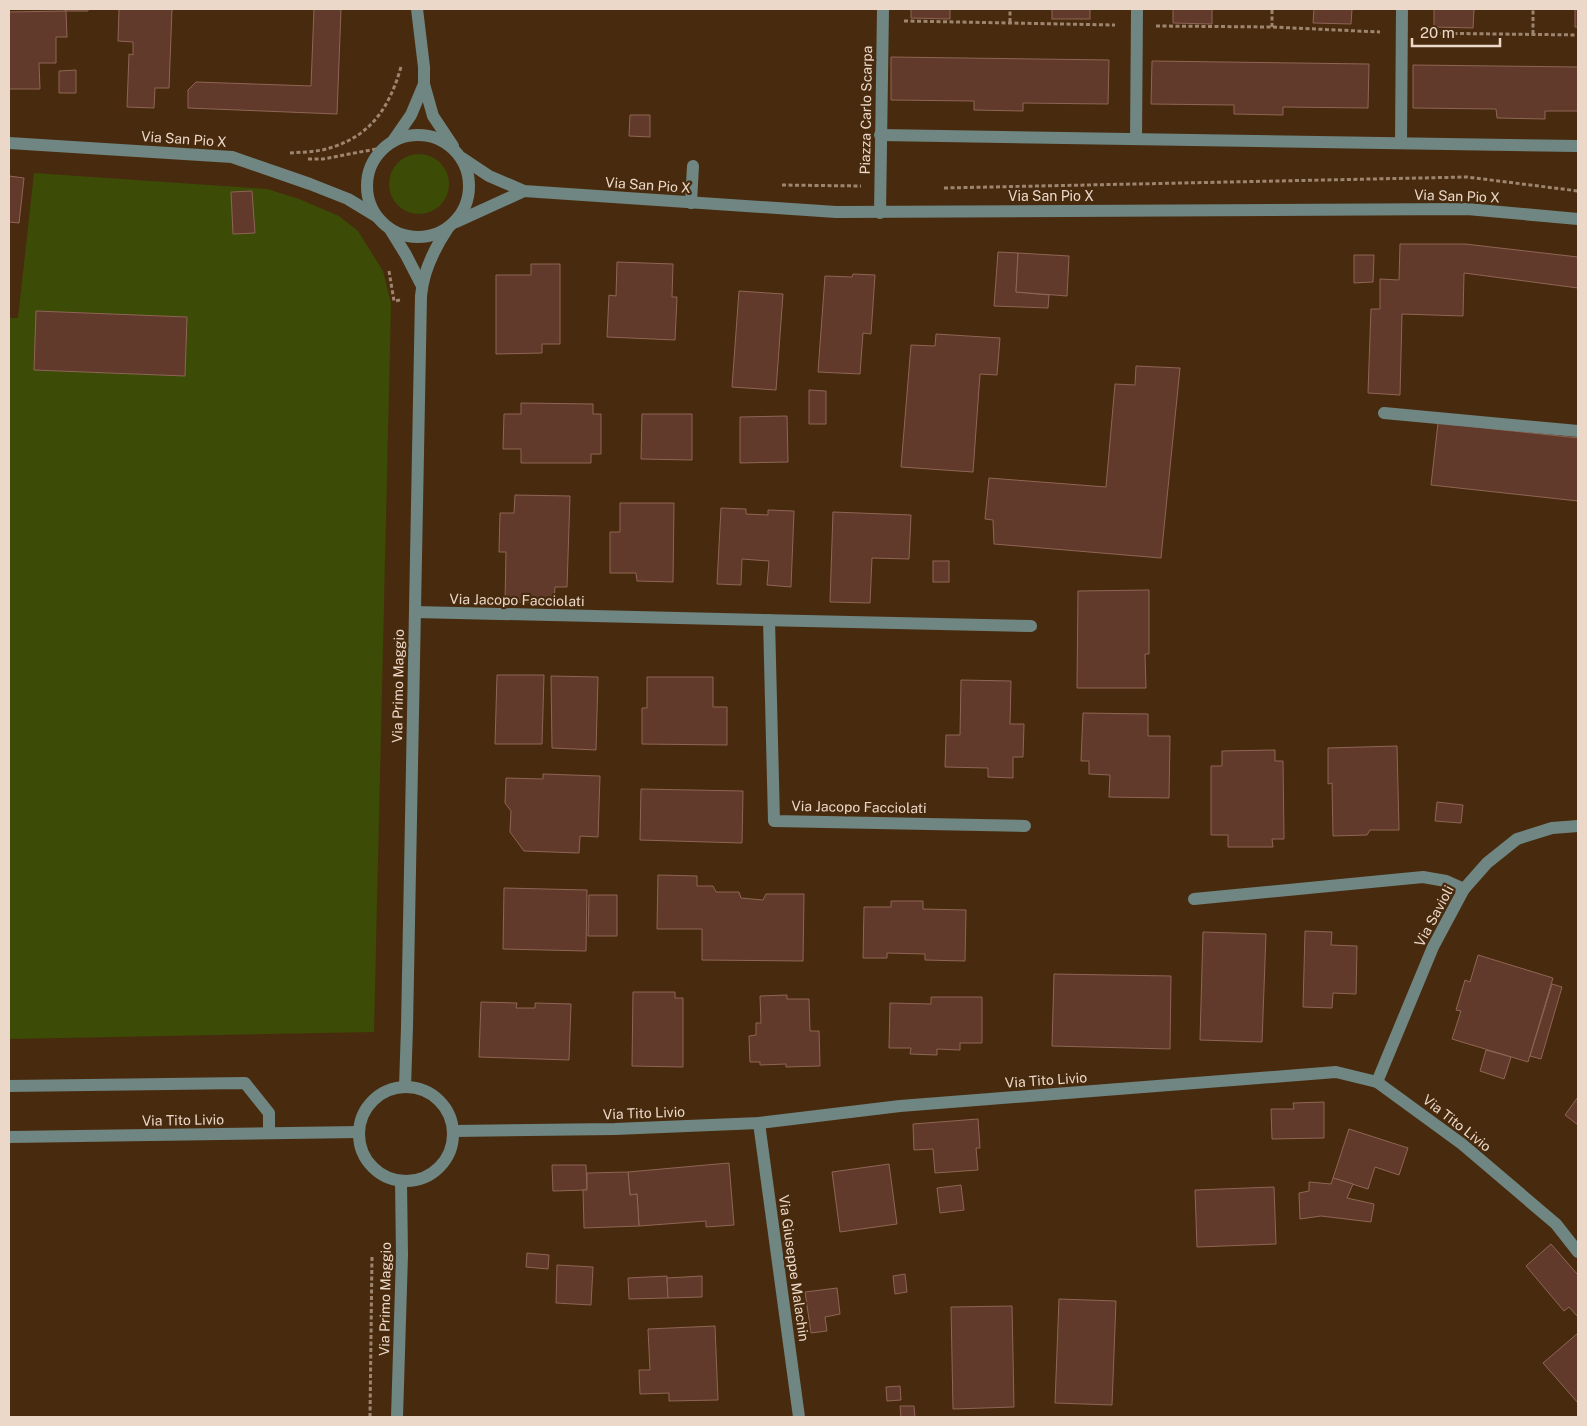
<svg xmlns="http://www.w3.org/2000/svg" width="1587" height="1426" font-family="'Public Sans',sans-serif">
<rect width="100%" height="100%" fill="#482b0e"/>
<g fill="#3c4b06" fill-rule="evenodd">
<circle cx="419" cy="184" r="30"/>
<path d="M34,173L267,189L299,199L339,216L358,231L383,271L391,303L374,1032L9,1039V318H18ZM252,191L255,233L233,234L231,192ZM36,311L187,317L185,376L34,370Z"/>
</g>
<g fill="#613a2b" stroke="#8f6555">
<polygon points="66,9 88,9 88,11 65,11"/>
<polygon points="119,9 172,9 169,88 155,88 154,108 127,107 129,54 133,55 133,42 118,41"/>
<polygon points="314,9 341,9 337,114 188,108 188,90 196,82 311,86"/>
<polygon points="911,9 950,9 950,19 911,18"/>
<rect x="1052" y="9" width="38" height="10"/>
<polygon points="1173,9 1212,9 1212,24 1173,23"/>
<polygon points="1314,9 1352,9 1351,24 1313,23"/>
<polygon points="1434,9 1474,9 1473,28 1434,27"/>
<rect x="1575" y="9" width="3" height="18"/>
<polygon points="66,11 67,37 56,37 56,63 39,63 40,89 9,89 9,12"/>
<polygon points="891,57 1109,60 1108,104 1023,103 1023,111 974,110 974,101 891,100"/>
<polygon points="1152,61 1369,64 1368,108 1283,107 1283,115 1234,114 1234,105 1151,104"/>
<polygon points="1413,65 1578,67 1578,111 1545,111 1545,119 1497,118 1496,109 1413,108"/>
<polygon points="76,70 76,93 59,93 59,71"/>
<polygon points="630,115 650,115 650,137 629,136"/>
<polygon points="9,176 24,178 19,223 9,222"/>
<polygon points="252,191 255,233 233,234 231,192"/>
<polygon points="1400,244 1465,244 1578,257 1578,288 1464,273 1463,316 1402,314 1400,395 1368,393 1371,309 1380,309 1380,279 1399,280"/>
<polygon points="998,252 1018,253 1016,292 1049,295 1048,308 994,306"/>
<polygon points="1018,253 1069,256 1067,296 1016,292"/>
<polygon points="1354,255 1374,255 1373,282 1354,283"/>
<polygon points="617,262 673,264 672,297 677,297 675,340 607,337 609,295 616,296"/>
<polygon points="531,264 560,264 560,344 542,344 542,353 496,354 496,275 531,275"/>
<polygon points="853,274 875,275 871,334 863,333 860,374 818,372 825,276 852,277"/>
<polygon points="739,291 783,294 776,390 732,387"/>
<polygon points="36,311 187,317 185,376 34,370"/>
<polygon points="936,334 1000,338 997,375 980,374 973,472 901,467 911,345 935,346"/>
<polygon points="1136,366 1180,368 1161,558 994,544 993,520 985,519 989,478 1106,487 1115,384 1135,385"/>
<polygon points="809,390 826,391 826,424 809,424"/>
<polygon points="521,403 593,404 593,414 601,414 601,454 591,454 591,463 521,463 521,449 503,449 504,414 521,414"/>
<polygon points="642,414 692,414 692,460 641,459"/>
<polygon points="787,416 788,462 740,463 740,417"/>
<polygon points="1438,423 1578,438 1578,501 1431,485"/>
<polygon points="515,495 570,496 567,587 555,587 554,603 505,602 506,552 499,552 500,513 514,513"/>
<polygon points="620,503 674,503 673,582 637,581 636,573 610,573 610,532 620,532"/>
<polygon points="721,508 746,509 746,514 768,515 768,510 794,511 791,587 767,585 769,561 742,559 741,585 717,584"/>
<polygon points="833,512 911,515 909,559 872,558 870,603 830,602"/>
<rect x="933" y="561" width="16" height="21"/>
<polygon points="1149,590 1149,654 1145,654 1146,688 1077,688 1078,591"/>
<polygon points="497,675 544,675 542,744 495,744"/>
<polygon points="551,676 598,677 596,750 552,748"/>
<polygon points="647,677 713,677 713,707 727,707 727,745 642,744 642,708 647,708"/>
<polygon points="961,680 1011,681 1010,724 1024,724 1023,757 1013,757 1013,778 988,777 988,768 945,767 946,735 960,735"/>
<polygon points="1083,713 1148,714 1148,736 1170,736 1169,798 1109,797 1110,775 1089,774 1089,761 1081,761"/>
<polygon points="1397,746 1399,830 1370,830 1367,835 1333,836 1332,783 1328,784 1328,748"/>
<polygon points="1275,750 1275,761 1283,761 1284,839 1272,839 1273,847 1228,847 1228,835 1211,835 1211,766 1222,766 1222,751"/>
<polygon points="543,774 600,776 598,837 580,836 579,853 524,851 510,832 511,811 505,803 506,778 543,779"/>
<polygon points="641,789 743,791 742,843 640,840"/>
<polygon points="1437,802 1463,805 1461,823 1435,821"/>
<polygon points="658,875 697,876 697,886 713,886 716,892 739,892 741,898 763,900 766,894 804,894 803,961 702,960 702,929 657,929"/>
<polygon points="504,888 587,890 586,951 503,949"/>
<polygon points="589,895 617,895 617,936 588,936"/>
<polygon points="891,901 923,901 923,909 966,910 965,961 925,960 925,954 887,953 887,958 863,958 864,907 891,907"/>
<polygon points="1305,931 1332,932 1331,945 1357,946 1356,994 1333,993 1332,1008 1303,1007"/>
<polygon points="1203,932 1266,934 1262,1042 1200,1040"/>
<polygon points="1478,955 1553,978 1528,1062 1452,1039 1461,1011 1456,1010 1465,980 1470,982"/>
<polygon points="1054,974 1171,976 1170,1049 1052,1046"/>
<polygon points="1552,984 1562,987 1541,1059 1530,1056"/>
<polygon points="633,992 675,992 675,998 683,998 683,1067 632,1066"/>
<polygon points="787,995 787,999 809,999 810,1031 819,1031 820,1066 786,1067 786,1064 760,1065 760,1062 750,1062 749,1036 756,1035 756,1023 761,1023 760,996"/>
<polygon points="931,997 982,997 982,1043 960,1043 960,1050 937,1049 937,1055 910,1054 911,1048 889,1048 890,1003 931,1004"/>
<polygon points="481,1002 517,1003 516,1008 535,1008 535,1003 571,1004 569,1060 479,1057"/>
<polygon points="1486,1050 1511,1057 1504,1079 1480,1071"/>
<polygon points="1578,1097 1578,1125 1565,1115"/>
<polygon points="1324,1102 1324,1138 1272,1139 1271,1109 1294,1109 1293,1103"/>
<polygon points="978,1119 980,1148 976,1148 978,1170 935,1173 933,1149 914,1150 913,1124"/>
<polygon points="1349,1129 1408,1148 1399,1175 1375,1167 1368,1189 1333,1178"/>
<polygon points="729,1163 734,1225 706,1227 706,1221 639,1226 637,1194 630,1195 628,1172"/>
<polygon points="889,1164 897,1224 840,1232 832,1172"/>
<polygon points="552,1165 586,1165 587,1190 553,1191"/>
<polygon points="628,1172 630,1195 637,1194 639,1226 584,1228 583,1190 587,1190 587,1173"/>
<polygon points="1333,1178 1353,1184 1347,1198 1374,1204 1371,1222 1321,1216 1300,1219 1299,1193 1309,1191 1309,1182 1331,1184"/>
<polygon points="961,1185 964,1210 940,1213 937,1188"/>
<polygon points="1274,1187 1276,1244 1197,1247 1195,1190"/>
<polygon points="1551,1244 1578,1275 1578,1317 1569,1307 1564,1311 1526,1266"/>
<polygon points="527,1253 549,1255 548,1269 526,1267"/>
<polygon points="557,1265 593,1267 591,1305 556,1303"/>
<polygon points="905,1274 907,1292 895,1294 893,1276"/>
<polygon points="667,1276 668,1298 629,1299 628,1278"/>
<polygon points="702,1276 702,1297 668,1298 667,1278"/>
<polygon points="837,1288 840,1314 825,1317 827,1331 811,1333 805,1292"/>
<polygon points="1059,1299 1116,1301 1112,1405 1055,1403"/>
<polygon points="1012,1306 1014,1407 953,1409 951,1307"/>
<polygon points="715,1326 718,1400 669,1401 669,1393 640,1394 639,1370 650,1370 648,1329"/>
<polygon points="1578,1333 1578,1403 1543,1363"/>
<polygon points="900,1386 901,1400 887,1401 886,1387"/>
<polygon points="900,1406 914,1406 915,1417 901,1417"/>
</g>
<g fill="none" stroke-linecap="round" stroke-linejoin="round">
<g stroke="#9d856f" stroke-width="3" stroke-dasharray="4 2.5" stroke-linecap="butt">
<polyline points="904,21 1115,25"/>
<polyline points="1010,22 1010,9"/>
<polyline points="1156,26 1272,27 1380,32"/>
<polyline points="1272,27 1272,9"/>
<polyline points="1421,33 1578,35"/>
<polyline points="1533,34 1533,9"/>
<path d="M290,153C304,152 319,152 333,147C373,134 390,105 401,67H403"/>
<polyline points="308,159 323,159 376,149"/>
<polyline points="782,185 861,186"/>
<polyline points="944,188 1467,177 1578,191"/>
<polyline points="389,271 394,301 400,300"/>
<polyline points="370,1417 372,1255"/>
</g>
<g stroke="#6f8682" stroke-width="12">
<polyline points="417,9 424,67 424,84 433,116 453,146"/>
<circle cx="418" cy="186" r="51"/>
<polyline points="880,135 1578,146"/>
<polyline points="1136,139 1137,9"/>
<polyline points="393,141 411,115 424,84"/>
<polyline points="9,143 232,157 310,184 348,199 376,216"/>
<polyline points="1401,143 1402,9"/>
<polyline points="462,158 489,176 524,191 836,212 1467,209 1578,219"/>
<polyline points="691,203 693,166"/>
<polyline points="880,213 883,9"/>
<polyline points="456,222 524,191"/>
<polyline points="390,229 406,255 422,286"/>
<polyline points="1384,413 1578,431"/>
<polyline points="415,612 1031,626"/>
<polyline points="769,620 774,821 1025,826"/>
<polyline points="1194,899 1423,877 1446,881 1464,889"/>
<polyline points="1377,1082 1433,947 1464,889 1487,863 1517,839 1552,828 1578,826"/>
<polyline points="9,1086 245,1083 269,1113 269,1133"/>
<path d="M405,1087L407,1027L421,296C423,271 434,249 448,228"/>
<circle cx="406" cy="1134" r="47"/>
<polyline points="759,1123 799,1417"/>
<polyline points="454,1131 615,1129 759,1123 900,1106 1336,1072 1377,1082 1462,1144 1556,1224 1578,1252"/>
<polyline points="9,1137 359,1132"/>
<polyline points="397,1417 402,1255 401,1181"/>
</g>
</g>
<g text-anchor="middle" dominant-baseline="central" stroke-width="4.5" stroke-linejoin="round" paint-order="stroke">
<g font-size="14" fill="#ebd8c9" stroke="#482b0e">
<text transform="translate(866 110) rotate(-89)">Piazza Carlo Scarpa</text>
<text transform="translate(184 139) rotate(4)">Via San Pio X</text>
<text transform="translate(648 185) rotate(4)">Via San Pio X</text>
<text x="1051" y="196">Via San Pio X</text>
<text transform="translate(1457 196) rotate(2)">Via San Pio X</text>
<text transform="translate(517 600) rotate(1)">Via Jacopo Facciolati</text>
<text transform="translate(398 686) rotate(-89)">Via Primo Maggio</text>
<text transform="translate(859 807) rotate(1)">Via Jacopo Facciolati</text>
<text transform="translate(1434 916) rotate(-62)">Via Savioli</text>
<text transform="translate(1046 1080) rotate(-4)">Via Tito Livio</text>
<text transform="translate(644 1113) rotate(-2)">Via Tito Livio</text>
<text transform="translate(183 1120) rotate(-1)">Via Tito Livio</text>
<text transform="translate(1457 1123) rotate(38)">Via Tito Livio</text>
<text transform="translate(794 1268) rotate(82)">Via Giuseppe Malachin</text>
<text transform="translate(385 1299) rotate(-89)">Via Primo Maggio</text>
</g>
</g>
<rect width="1587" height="1426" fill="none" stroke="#ebd8c9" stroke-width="20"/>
<path d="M1412 38v8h88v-8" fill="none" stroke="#ebd8c9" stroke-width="2.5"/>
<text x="1420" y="38" font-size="15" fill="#ebd8c9" stroke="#482b0e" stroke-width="4" paint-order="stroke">20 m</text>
</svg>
